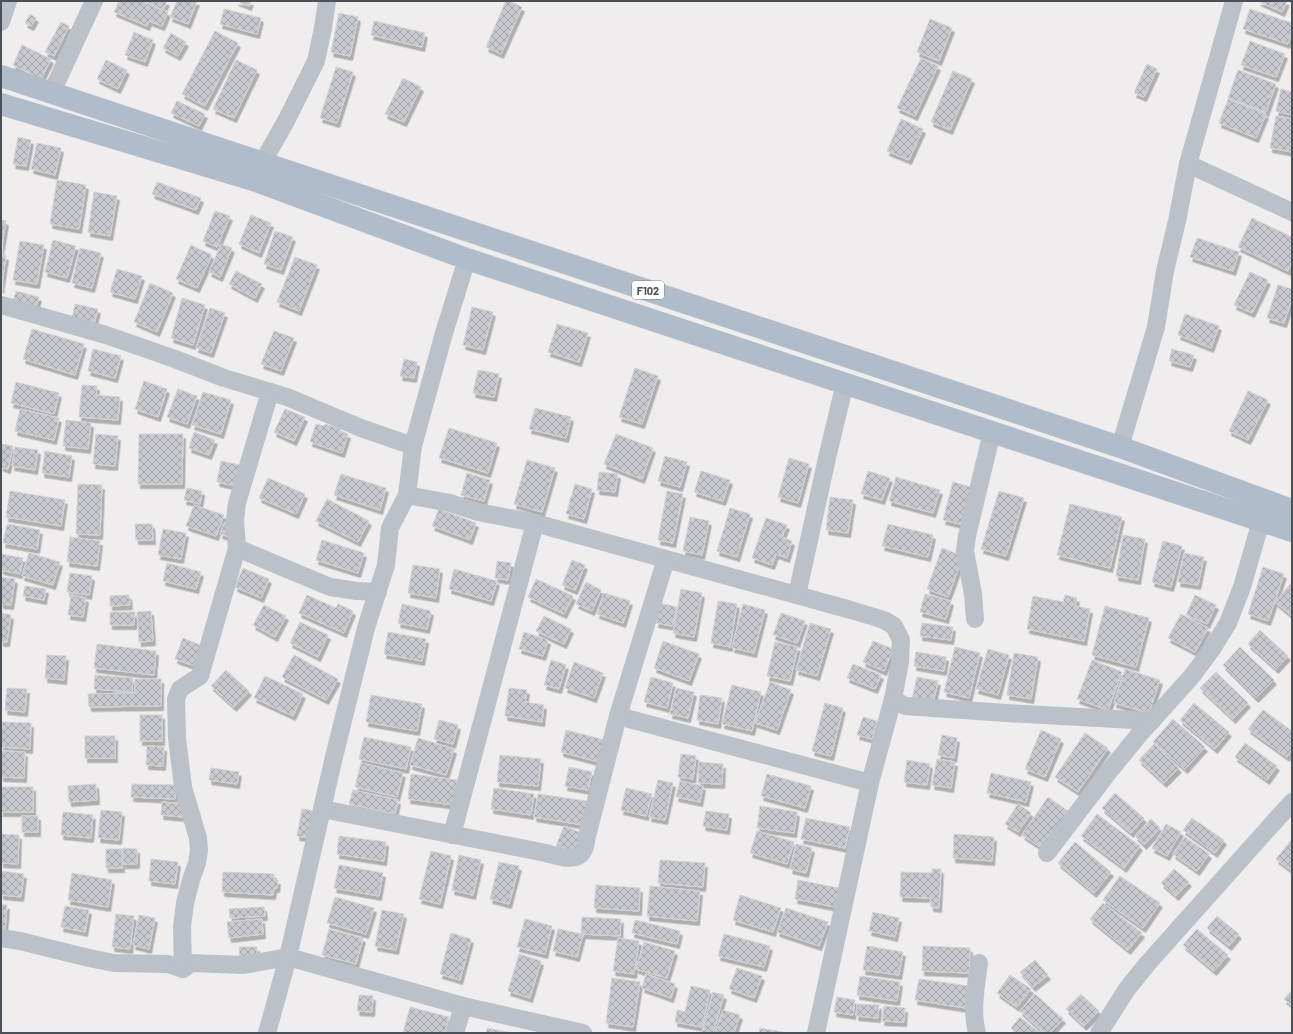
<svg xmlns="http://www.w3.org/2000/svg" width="1293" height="1034" font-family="Barlow,sans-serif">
<defs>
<pattern id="building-cross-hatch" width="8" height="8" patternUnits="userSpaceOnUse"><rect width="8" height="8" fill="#c8c9cf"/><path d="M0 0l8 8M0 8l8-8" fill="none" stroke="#a4a6ab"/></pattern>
<filter id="shadow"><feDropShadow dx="2.5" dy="4.5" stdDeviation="0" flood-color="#0004"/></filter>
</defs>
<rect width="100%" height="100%" fill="#efeded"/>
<g fill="url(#building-cross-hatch)" stroke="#d2d3d8" filter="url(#shadow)">
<polygon points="119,1 141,1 168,12 162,26 149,21 147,26 114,12"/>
<polygon points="144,1 167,1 163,10"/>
<polygon points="177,1 197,1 188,24 170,17"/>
<polygon points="236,1 251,1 249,6"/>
<polygon points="506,1 509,1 522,7 501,54 486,47"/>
<polygon points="1258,1 1287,1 1282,12"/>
<polygon points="224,9 261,18 257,34 220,24"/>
<polygon points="1250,9 1292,23 1292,31 1288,44 1243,29"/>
<polygon points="339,13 358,17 350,56 331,52"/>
<polygon points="30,14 36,18 31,26 25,23"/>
<polygon points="930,19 952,28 939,61 917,52"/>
<polygon points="374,21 425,33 422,47 371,35"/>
<polygon points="61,22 69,26 54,56 45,52"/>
<polygon points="215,31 238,43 205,106 182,94"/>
<polygon points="134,32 153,40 145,62 125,55"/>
<polygon points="171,33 186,42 178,56 163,48"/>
<polygon points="1250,41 1285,54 1276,77 1241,65"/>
<polygon points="22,45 51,59 41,79 13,65"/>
<polygon points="921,58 938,66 915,116 897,108"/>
<polygon points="106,60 127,70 118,89 97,79"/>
<polygon points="236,60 257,70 234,118 213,109"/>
<polygon points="1147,64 1157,69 1144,97 1134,93"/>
<polygon points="336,67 353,72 337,123 320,118"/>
<polygon points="1238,70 1276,84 1266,112 1228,98"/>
<polygon points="953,71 972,79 950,130 931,122"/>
<polygon points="403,78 421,87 404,122 385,114"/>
<polygon points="1281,89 1292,92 1292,115 1276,111"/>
<polygon points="1228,99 1266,114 1256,138 1219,123"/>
<polygon points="177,101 205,114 199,126 171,113"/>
<polygon points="1276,116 1292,119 1292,152 1270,148"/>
<polygon points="901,119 923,129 909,160 887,151"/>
<polygon points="18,137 31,140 26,166 13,164"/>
<polygon points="37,143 61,148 55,175 31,169"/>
<polygon points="57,180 86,185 79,229 50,224"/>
<polygon points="157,182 201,198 196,210 152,194"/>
<polygon points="94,192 117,196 110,236 88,232"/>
<polygon points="215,211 230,216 217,247 203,241"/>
<polygon points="251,215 271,223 259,253 239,244"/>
<polygon points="1252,218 1292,237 1292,263 1288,271 1238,247"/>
<polygon points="1,220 6,221 1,251"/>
<polygon points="275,231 293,237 281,270 264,264"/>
<polygon points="1197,238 1239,252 1233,271 1190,257"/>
<polygon points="53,240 76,246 67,278 45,272"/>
<polygon points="20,241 44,245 37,284 13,280"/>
<polygon points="221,244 232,248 220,277 209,272"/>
<polygon points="191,245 212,255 197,288 176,279"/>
<polygon points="80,248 101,253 92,288 72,283"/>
<polygon points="1,255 6,256 1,289"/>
<polygon points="295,257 317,265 299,311 277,302"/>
<polygon points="117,269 142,276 135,299 110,292"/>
<polygon points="236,271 262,284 255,298 229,284"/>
<polygon points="1250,272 1268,280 1252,313 1234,305"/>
<polygon points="150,283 173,293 157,332 134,322"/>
<polygon points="1278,285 1292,289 1292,299 1284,323 1267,318"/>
<polygon points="16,291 39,297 36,307 13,301"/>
<polygon points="182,298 205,305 193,345 171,338"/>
<polygon points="75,304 98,309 94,324 72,319"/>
<polygon points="472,307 493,312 483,350 463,345"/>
<polygon points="210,308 225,313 211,353 196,348"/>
<polygon points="1185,314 1219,326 1211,348 1178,335"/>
<polygon points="557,324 588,333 579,362 548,352"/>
<polygon points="32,329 84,344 75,375 23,359"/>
<polygon points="274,331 294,338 281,371 261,364"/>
<polygon points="93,349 121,356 115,378 88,371"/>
<polygon points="1172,349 1194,355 1190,367 1169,361"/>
<polygon points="404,359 417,362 414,378 400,376"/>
<polygon points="635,368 658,376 642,424 619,417"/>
<polygon points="478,370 499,374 494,397 473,393"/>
<polygon points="144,381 167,389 158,417 135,409"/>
<polygon points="16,382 59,393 54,414 11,403"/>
<polygon points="82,385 97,386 96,395 120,397 118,420 79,417"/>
<polygon points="178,389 197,396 187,424 167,417"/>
<polygon points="1248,391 1268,400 1248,440 1229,431"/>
<polygon points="203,392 231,400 221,434 192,425"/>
<polygon points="535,408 571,417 566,438 529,429"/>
<polygon points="20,409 59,418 54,440 15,431"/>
<polygon points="285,409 305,417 294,441 274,432"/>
<polygon points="66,420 91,423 88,449 63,446"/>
<polygon points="316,424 324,426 325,424 341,429 340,431 348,434 342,453 310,442"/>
<polygon points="449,428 497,443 488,473 439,458"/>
<polygon points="194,432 215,440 209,455 189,448"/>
<polygon points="96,434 118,436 115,466 93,464"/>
<polygon points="139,434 183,434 182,484 138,484"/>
<polygon points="616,434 653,448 642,479 604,464"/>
<polygon points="1,444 13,446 8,469 1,467"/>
<polygon points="15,447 38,450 35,470 12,466"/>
<polygon points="45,451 72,456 69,477 42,473"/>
<polygon points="665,456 687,462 680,487 658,481"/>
<polygon points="789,458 809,464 798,503 778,497"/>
<polygon points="527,460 555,468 542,512 514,504"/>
<polygon points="221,461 240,465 236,486 217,482"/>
<polygon points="701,471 730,480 723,501 694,492"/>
<polygon points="868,471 890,478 882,500 861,494"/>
<polygon points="599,472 618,474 615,492 597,490"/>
<polygon points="467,473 490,480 484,501 461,495"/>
<polygon points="341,474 386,488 380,510 334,495"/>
<polygon points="896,477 940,490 933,513 889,501"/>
<polygon points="268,478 305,494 296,514 259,498"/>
<polygon points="953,482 974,488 964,525 943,520"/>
<polygon points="78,484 102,485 100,535 76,534"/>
<polygon points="575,484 592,489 584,519 566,514"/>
<polygon points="187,488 202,491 200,504 184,500"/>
<polygon points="10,491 65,500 61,526 6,517"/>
<polygon points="667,491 683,494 673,543 658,540"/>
<polygon points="999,491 1024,498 1006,556 981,549"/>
<polygon points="830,497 853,500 848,533 826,530"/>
<polygon points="327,499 369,521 358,542 316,521"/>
<polygon points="1070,504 1122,517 1110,568 1057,555"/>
<polygon points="194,505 224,515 216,536 186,526"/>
<polygon points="730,508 750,514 737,557 717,551"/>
<polygon points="439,509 476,523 470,540 432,526"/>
<polygon points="690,517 709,521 702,555 683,551"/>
<polygon points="766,518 787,525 782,537 792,541 787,558 776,554 772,565 752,558"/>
<polygon points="224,523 233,526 229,537 220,534"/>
<polygon points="7,524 40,530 37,549 3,543"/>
<polygon points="135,524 152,524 153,540 136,540"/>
<polygon points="888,524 933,535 928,557 882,546"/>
<polygon points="163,529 186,533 181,559 158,555"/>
<polygon points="1123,535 1145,539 1138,580 1116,576"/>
<polygon points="70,537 100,541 97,566 67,562"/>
<polygon points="322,540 364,553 358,573 316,560"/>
<polygon points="1163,541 1182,546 1171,587 1152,582"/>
<polygon points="942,548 963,556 948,597 927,589"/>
<polygon points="29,553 60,562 53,585 22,576"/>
<polygon points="1184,553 1204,557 1198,585 1178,582"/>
<polygon points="1,554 23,558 20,574 1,570"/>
<polygon points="572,560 585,565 575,590 562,585"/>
<polygon points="497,561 511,563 508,580 495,578"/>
<polygon points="167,563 201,572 196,589 163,581"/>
<polygon points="413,565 440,569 436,598 408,593"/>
<polygon points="1263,567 1284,574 1268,621 1248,614"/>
<polygon points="243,568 269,579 261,598 235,587"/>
<polygon points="454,569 497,581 491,601 449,589"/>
<polygon points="70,573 92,576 89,595 67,592"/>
<polygon points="1,577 15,579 11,605 1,604"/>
<polygon points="536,579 573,596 564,614 528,597"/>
<polygon points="586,582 601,590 592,611 576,604"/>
<polygon points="1292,582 1292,616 1275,602"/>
<polygon points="25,586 46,589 44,600 23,596"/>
<polygon points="681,589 702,593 694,637 673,633"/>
<polygon points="604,593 630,601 623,623 597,614"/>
<polygon points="925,594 951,601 946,619 920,612"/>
<polygon points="71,595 86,598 83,617 68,615"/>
<polygon points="129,595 130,605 110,606 110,596"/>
<polygon points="307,595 336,608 338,604 353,611 344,633 299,613"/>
<polygon points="1065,595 1077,598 1075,606 1090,609 1084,641 1027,629 1033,596 1063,602"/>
<polygon points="1195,595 1216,605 1207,624 1186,615"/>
<polygon points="718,601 737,604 730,647 711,643"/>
<polygon points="660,603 677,607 672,626 656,623"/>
<polygon points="402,604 431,611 427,629 398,623"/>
<polygon points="743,604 765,610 754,653 732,648"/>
<polygon points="264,605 286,616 275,637 253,625"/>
<polygon points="1105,606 1149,618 1136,667 1092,655"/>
<polygon points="151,611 153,641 139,642 137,612"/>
<polygon points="110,612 135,612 134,625 110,625"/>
<polygon points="1,613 11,615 7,642 1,642"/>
<polygon points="781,613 805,621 797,643 773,635"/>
<polygon points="1181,614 1208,628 1195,652 1168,638"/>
<polygon points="544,616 571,629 564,644 536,631"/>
<polygon points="300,622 328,635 318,657 290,643"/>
<polygon points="810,623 831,629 817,676 796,670"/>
<polygon points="922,623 953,627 951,640 920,636"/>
<polygon points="1260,630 1288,656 1276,669 1248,644"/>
<polygon points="388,632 426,639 422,661 384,654"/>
<polygon points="524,632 548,640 543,656 519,649"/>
<polygon points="183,638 205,647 198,667 175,659"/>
<polygon points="663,641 699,654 689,681 654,668"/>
<polygon points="873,641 893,649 884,671 863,662"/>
<polygon points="775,642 798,647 790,681 767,676"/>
<polygon points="97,644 156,651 154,675 94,668"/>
<polygon points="955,647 980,653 969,698 944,692"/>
<polygon points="1240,647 1274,680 1256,698 1223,665"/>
<polygon points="988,649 1009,655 998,695 976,689"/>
<polygon points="916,652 946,657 944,671 914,666"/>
<polygon points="1014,653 1038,657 1031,699 1007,695"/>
<polygon points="47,655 66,656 64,680 45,678"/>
<polygon points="294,655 338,679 326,700 282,677"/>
<polygon points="551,660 566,665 559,689 544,685"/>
<polygon points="1092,660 1122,672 1108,710 1077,699"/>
<polygon points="574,662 603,673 594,698 565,688"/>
<polygon points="853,664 881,675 875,689 847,678"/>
<polygon points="1125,669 1160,680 1149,713 1114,703"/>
<polygon points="226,670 249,691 234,707 211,686"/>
<polygon points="1216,672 1248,703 1233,719 1200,688"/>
<polygon points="95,675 133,678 132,692 94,689"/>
<polygon points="265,676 303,694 293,716 254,698"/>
<polygon points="651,677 673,683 667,708 644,702"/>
<polygon points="917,677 938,681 933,703 912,699"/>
<polygon points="135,679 161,679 161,706 89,707 88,694 135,693"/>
<polygon points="770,682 791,690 777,730 755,723"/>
<polygon points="732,685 761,692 752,731 722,724"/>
<polygon points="7,688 27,689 25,712 5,710"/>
<polygon points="509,688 527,690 525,702 544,705 542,722 505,716"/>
<polygon points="676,688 694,692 688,718 670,714"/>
<polygon points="371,695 422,704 417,731 366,722"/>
<polygon points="700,695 722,698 718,724 697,720"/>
<polygon points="825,703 843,708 831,756 812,751"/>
<polygon points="1194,703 1229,732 1215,749 1180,720"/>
<polygon points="1263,710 1292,731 1292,750 1287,757 1248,729"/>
<rect x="140" y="715" width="22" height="26"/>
<polygon points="863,717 877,721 872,739 857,735"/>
<polygon points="1173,719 1205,747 1185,769 1153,742"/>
<polygon points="439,720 458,725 453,744 434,739"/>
<polygon points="2,722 31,723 30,749 1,747"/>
<polygon points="566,730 605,740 599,762 561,752"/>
<polygon points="1041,730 1061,739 1045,777 1025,769"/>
<polygon points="1085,733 1108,748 1078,792 1055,777"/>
<polygon points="942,735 957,738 954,758 938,755"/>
<rect x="85" y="736" width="30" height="22"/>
<polygon points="364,737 411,747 406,769 359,759"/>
<polygon points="418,738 454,749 446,775 410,765"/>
<polygon points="1245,743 1277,766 1267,780 1235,757"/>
<polygon points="1154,744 1179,768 1164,783 1139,760"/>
<polygon points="147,746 164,747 163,766 146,765"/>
<polygon points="1,751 25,752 24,778 1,777"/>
<polygon points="681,754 696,756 693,779 678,777"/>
<polygon points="500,755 541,759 538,786 497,782"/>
<polygon points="937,759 955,762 951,788 932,785"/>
<polygon points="907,760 930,764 927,785 904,782"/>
<polygon points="699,762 723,764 722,784 698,783"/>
<polygon points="361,763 403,773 397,797 355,787"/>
<polygon points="569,767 592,772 588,790 565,786"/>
<polygon points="211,768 239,772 237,784 209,780"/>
<polygon points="991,773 1031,782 1026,802 987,793"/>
<polygon points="411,774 457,780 454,805 408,799"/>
<polygon points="767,774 811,786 805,808 761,796"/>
<polygon points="658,780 673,783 665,820 649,817"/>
<polygon points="680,781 703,786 700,802 676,797"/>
<polygon points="96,784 97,800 69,802 68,786"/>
<polygon points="132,784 176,785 175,799 131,797"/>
<rect x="1" y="787" width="32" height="25"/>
<polygon points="494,788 534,794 531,815 491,809"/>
<polygon points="626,788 652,794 646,816 621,810"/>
<polygon points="353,790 398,800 395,814 349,804"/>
<polygon points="1115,793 1144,818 1131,833 1102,808"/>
<polygon points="538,794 587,801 583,825 534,817"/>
<polygon points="1048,797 1068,811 1042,848 1022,835"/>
<polygon points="162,802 184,804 183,817 161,815"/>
<polygon points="1018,804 1031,813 1018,832 1005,824"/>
<polygon points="760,806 797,812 794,833 757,828"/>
<polygon points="302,809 315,811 311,838 297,836"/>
<polygon points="101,810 122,812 119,840 98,838"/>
<polygon points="706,811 729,814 727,830 703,826"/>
<polygon points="63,812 93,815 91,838 61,835"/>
<polygon points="1097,814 1140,846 1124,868 1081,836"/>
<rect x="22" y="816" width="16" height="16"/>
<polygon points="806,818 850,827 845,848 801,839"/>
<polygon points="1192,818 1224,840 1215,853 1183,830"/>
<polygon points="1151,819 1160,828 1144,845 1135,836"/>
<polygon points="1166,824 1181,832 1167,856 1152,848"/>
<polygon points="564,826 584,834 576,854 556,846"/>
<polygon points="757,831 794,842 787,864 750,853"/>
<polygon points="1,834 19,835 18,864 1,863"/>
<polygon points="954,834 994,837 992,861 953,858"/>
<polygon points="339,836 386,842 384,861 337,854"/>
<polygon points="1185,837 1209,854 1197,871 1173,854"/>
<polygon points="1292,839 1292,871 1276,859"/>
<polygon points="1075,842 1111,872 1094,893 1058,863"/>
<polygon points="796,844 812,848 806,873 790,869"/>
<polygon points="123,848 137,849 137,864 123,864"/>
<rect x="106" y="849" width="16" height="19"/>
<polygon points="431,851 451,856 440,904 419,899"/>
<polygon points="459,855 481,860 473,895 452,890"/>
<polygon points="151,859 178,862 175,884 149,881"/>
<polygon points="660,860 705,863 703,887 658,883"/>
<polygon points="499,862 519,866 509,904 490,899"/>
<polygon points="339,865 383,873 379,896 334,888"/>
<polygon points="932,869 941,869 939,908 931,907 931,898 900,897 901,872 932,873"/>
<polygon points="1174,869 1189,882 1176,896 1161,883"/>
<polygon points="1,871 24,874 21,897 1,895"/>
<polygon points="223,872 274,874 274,880 278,880 277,888 274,888 273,895 222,892"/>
<polygon points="72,873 112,880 108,907 68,900"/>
<polygon points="1120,876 1160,903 1143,928 1103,900"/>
<polygon points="798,880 839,888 835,907 795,899"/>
<polygon points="596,885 640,888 639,911 594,908"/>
<polygon points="650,886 700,891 697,921 647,916"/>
<polygon points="740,895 781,908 773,932 733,920"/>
<polygon points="335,897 374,908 366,934 327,923"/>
<polygon points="1103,903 1142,933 1128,950 1090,919"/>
<polygon points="1,904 7,905 5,930 1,930"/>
<polygon points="65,906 89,910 85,932 61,927"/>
<polygon points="264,907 265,916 230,918 229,909"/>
<polygon points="786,908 828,922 819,946 777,932"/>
<polygon points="382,910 404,914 396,950 375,946"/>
<polygon points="873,912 899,918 895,937 869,931"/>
<polygon points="116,914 134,916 130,949 112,947"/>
<polygon points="139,915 155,918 149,949 133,945"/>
<polygon points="1217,916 1239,934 1229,946 1207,928"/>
<polygon points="582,917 621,919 620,936 581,934"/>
<polygon points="262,919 263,934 229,938 227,922"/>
<polygon points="525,919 552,926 545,954 517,947"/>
<polygon points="635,920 680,931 677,944 632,933"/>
<polygon points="329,929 363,938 356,964 322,955"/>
<polygon points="558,929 583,934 577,957 553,951"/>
<polygon points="1197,929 1228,955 1214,971 1183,945"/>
<polygon points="451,933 471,939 460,980 440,974"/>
<polygon points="724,934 770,946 764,967 718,956"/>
<polygon points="618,938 639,941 634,974 613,971"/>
<polygon points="644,942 675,951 667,978 636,969"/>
<polygon points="867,946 903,952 899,975 863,970"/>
<polygon points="923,946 970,948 969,973 922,971"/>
<polygon points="239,947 257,947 257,957 240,957"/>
<polygon points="519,954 541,961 530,998 508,991"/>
<polygon points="1035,960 1048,975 1033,987 1020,972"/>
<polygon points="737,968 762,976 754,998 729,989"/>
<polygon points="646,974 675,984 671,998 642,988"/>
<polygon points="1010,975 1031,989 1017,1007 997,993"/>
<polygon points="860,976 900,982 897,1001 857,995"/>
<polygon points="612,978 640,982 633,1027 606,1023"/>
<polygon points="919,979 969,986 965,1008 915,1000"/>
<polygon points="691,986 710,990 702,1027 675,1022 677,1010 685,1012"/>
<polygon points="1292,990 1292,1006 1284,999"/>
<polygon points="713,992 724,995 713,1033 702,1033"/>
<polygon points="1035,994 1063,1019 1050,1033 1044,1033 1020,1011"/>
<polygon points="1081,994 1099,1011 1084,1026 1066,1009"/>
<polygon points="359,995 373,996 372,1012 357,1011"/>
<polygon points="837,997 855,1000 853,1015 834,1012"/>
<polygon points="857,1004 879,1005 878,1018 856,1016"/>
<polygon points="884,1006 905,1008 904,1022 882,1021"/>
<polygon points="410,1007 449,1017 445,1033 403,1033"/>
<polygon points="723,1010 740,1015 734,1033 715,1033"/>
<polygon points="1020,1017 1040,1033 1017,1033 1011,1028"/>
<polygon points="487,1028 512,1033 486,1033"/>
<polygon points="760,1028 788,1033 759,1033"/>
</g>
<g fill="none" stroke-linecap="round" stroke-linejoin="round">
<g stroke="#bac1c8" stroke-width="18">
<polyline points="1,22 8,1"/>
<polyline points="52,92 94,1"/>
<polyline points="1188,164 1292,212"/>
<polyline points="256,174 286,121 316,61 323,28 327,1"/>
<polyline points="1,305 106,335 175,359 224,378 287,397 361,428 413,446"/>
<polyline points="1120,447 1156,327 1165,271 1177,221 1188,164 1234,1"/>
<polyline points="407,495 450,503 478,512 535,523 575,534 851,610 884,620 894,626 901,640 900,662 893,699 870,783 816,1033"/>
<polyline points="237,548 330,587 357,591 378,592"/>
<polyline points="797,595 827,458 845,383"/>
<polyline points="975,619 973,594 965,551 967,536 992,432"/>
<polyline points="893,699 905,706 1006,713 1152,721"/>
<polyline points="618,716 870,783"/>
<path d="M322,809L546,853C557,856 578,864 584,849C586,845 586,840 587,836L618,716L666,559"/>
<polyline points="452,835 535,523"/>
<polyline points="1047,853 1107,774 1138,736 1192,676 1212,649 1228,623 1242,587 1261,521"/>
<polyline points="1,938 20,941 89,958 114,963 168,964 183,969 191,963 244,965 288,957 463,1006 583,1033"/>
<polyline points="183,969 182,927 185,903 191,880 197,863 199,850 198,838 183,787 177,738 176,699 180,689 200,676 237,548 235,520 237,503 270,392"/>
<polyline points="267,1033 288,957 334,757 366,628 386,565 390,528 407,495 413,446 444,333 467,259"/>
<polyline points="455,1033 463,1006"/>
<path d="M977,1033C971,1010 976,987 979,963"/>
<polyline points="1099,1033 1127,989 1148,963 1292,802"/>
</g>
<g stroke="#b0bcc9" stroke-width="22">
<polyline points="1,76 1120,447 1292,510"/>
<polyline points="1,104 253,180 467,259 1292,531"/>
</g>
</g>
<g text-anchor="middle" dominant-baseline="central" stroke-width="3" stroke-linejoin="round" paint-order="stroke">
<rect fill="#fff" stroke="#7f848a" stroke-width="1" x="632" y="281" width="32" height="18" rx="3"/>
<g font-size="11" font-weight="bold" fill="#485058">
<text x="648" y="290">F102</text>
</g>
</g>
<rect width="1293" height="1034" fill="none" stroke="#485058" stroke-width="4"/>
</svg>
